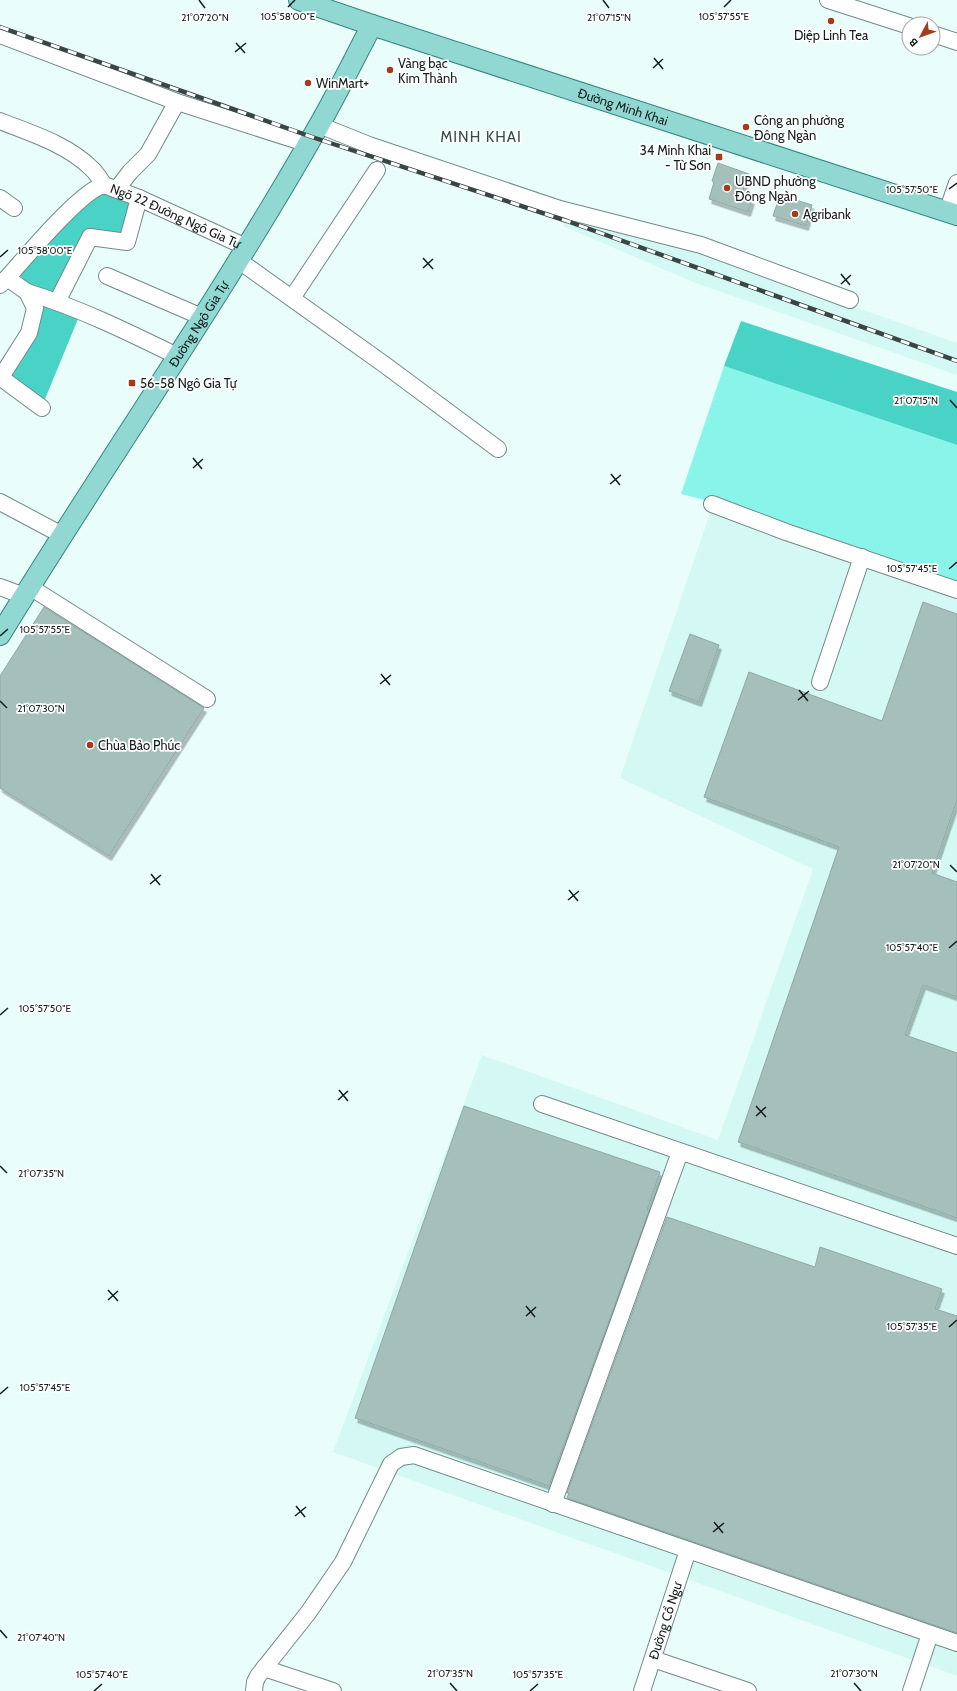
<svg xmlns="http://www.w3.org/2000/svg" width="957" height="1691" font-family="Cabin,sans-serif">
<defs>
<filter id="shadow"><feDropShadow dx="2.5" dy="4.5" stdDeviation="0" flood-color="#0004"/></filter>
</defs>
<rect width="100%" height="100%" fill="#e9fefb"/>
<g fill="#d4f9f4">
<polygon points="566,217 708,255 957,343 957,375 693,282 563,226"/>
<polygon points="718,489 957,574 957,1676 333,1452 482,1055 718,1140 813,869 620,778"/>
</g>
<polygon fill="#89f5ea" points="724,366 957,445 957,586 767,516 681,494"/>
<g fill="#49d3c7">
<path d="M99,192L133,202L126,234L88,233L56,298C43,295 20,284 19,270Z"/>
<polygon points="37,300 80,314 43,404 7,378"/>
<polygon points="741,321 957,392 957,445 724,366"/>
</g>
<g fill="#a5bfbb" stroke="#8fa8a5" filter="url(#shadow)">
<polygon points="718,163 749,174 741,196 752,200 748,212 709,199 714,182 712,181"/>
<polygon points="780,195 812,205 806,226 773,216"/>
<polygon points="923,602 957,614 957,800 932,873 957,882 957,997 923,985 905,1035 957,1053 957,1218 738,1142 839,847 704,797 749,672 882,721"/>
<polygon points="44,607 204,708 109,856 0,788 0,676"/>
<polygon points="690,634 719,645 699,702 669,691"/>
<polygon points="464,1106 660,1172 647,1210 649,1211 549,1486 355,1418"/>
<polygon points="667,1217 815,1267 820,1247 942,1289 935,1309 957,1316 957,1633 567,1498 569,1493 567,1493"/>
</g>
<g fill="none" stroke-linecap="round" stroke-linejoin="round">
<g stroke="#728a87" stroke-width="18">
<g id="minor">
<polyline points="828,0 909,26"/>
<polyline points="933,34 957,42"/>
<polyline points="0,35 177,102 308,144"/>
<path d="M0,121C30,133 67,144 91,168C96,172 100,179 104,185"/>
<polyline points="319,125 369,145 560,209 701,245 850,300"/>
<path id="s1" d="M104,185L139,198L246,247"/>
<polyline points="117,189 130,172 148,154 177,102"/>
<polyline points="0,198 14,208"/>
<polyline points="947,212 957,183"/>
<polyline points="238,260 385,365 498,449"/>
<polyline points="107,276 202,317"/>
<path d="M7,278C25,258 81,190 104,185"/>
<polyline points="0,285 7,278 27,292 35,308 29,333 1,377"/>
<path d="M27,292C79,308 128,332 177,356"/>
<polyline points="292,298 377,170"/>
<polyline points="57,302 90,237 127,242 139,198"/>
<polyline points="0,377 42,408"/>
<polyline points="0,502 62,535"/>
<polyline points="712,504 786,532 957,590"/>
<polyline points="0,587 24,596"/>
<polyline points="30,587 207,699"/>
<polyline points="820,682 862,557"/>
<polyline points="542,1104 957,1246"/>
<polyline points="553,1504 680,1152"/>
<polyline points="653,1659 748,1691"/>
<polyline points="264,1668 333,1691"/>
<polyline points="254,1691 255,1682 258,1676 308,1613 343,1562 391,1464 401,1457 414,1455 957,1643"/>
<path id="s2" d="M642,1691L688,1550"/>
<polyline points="911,1691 930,1634"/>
</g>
</g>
<g stroke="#35867e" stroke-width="22">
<g id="major">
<path id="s3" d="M299,0L372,25L957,215"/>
<path id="s4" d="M0,635C104,465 219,301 318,127C337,94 354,59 372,25"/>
</g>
</g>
<use href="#minor" stroke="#fff" stroke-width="16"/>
<use href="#major" stroke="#91d8d2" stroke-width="20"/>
<g stroke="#3a4644" stroke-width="4.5">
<polyline id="rail" points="0,27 312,137 567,221 957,361"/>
</g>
<use href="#rail" stroke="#fff" stroke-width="3" stroke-dasharray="9" stroke-linecap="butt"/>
</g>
<path fill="none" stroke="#131d1b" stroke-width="1.5" d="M199,0L205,8M603,0L609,8M288,7L295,0M724,7L731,0M236,43L245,53M235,52L246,43M654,58L663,69M653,68L663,59M949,189L957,183M0,257L8,250M423,258L433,269M423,268L433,259M841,274L850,285M841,284L851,275M950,400L957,408M193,458L202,469M193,468L203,459M611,474L620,485M610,484L621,475M949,569L957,562M0,636L8,629M381,674L390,685M380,684L391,675M799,690L808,701M798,700L809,691M0,701L7,708M950,865L957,872M151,874L160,885M150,884L161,875M569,890L578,901M568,900L579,891M949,948L957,941M0,1015L8,1008M339,1090L348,1101M338,1100L348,1091M756,1106L766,1117M756,1116L766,1107M0,1166L7,1173M108,1290L118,1301M108,1300L118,1291M526,1306L535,1317M526,1316L536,1307M949,1327L957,1320M0,1394L8,1387M296,1506L305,1517M295,1516L306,1507M714,1522L723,1533M713,1532L724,1523M0,1630L7,1638M450,1683L457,1691M854,1683L861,1691M94,1691L102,1684M530,1691L538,1684"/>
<g fill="#a33b1c" stroke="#fff" stroke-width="1.5">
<circle cx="831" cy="21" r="4"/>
<circle cx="390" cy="70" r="4"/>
<circle cx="308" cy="83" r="4"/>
<circle cx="746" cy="127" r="4"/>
<rect x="715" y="153" width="8" height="8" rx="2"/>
<circle cx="727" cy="188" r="4"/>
<circle cx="795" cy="214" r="4"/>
<rect x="128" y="379" width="8" height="8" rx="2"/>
<circle cx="90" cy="745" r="4"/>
</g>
<g text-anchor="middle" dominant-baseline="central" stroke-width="3.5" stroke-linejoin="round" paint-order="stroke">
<g font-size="13" fill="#131d1b" stroke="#fff" text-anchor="start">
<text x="831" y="35" text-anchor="middle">Diệp Linh Tea</text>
<text x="398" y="63">Vàng bạc<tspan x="398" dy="15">Kim Thành</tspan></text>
<text x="316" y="83">WinMart+</text>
<text x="754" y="120">Công an phường<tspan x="754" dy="15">Đông Ngàn</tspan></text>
<text x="711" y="150" text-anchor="end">34 Minh Khai<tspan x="711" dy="15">- Từ Sơn</tspan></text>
<text x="735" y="181">UBND phường<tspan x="735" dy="15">Đông Ngàn</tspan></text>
<text x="803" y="214">Agribank</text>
<text x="140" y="383">56-58 Ngô Gia Tự</text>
<text x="98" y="745">Chùa Bảo Phúc</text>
</g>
<g font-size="13" fill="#131d1b" stroke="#fff">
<text stroke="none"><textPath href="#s3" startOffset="341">Đường Minh Khai</textPath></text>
<text stroke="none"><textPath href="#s1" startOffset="78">Ngõ 22 Đường Ngô Gia Tự</textPath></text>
<text stroke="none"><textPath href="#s4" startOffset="369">Đường Ngô Gia Tự</textPath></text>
<text stroke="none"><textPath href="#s2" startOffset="74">Đường Cổ Ngư</textPath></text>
</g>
<g font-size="15" letter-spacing="1" fill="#354c49" stroke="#fff">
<text x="481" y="137">MINH KHAI</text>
</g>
</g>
<g font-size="10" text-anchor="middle" fill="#131d1b" stroke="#fff" stroke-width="3.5" stroke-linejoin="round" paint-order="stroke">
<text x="288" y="20">105°58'00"E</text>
<text x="724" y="20">105°57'55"E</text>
<text x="205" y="21">21°07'20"N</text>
<text x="609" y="21">21°07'15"N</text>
<text x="912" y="193">105°57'50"E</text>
<text x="45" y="254">105°58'00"E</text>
<text x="916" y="404">21°07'15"N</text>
<text x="912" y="572">105°57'45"E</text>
<text x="45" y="633">105°57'55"E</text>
<text x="41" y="712">21°07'30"N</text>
<text x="916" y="868">21°07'20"N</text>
<text x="912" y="951">105°57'40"E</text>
<text x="45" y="1012">105°57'50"E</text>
<text x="41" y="1177">21°07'35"N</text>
<text x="912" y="1330">105°57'35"E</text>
<text x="45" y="1391">105°57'45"E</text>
<text x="41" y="1641">21°07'40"N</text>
<text x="450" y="1677">21°07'35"N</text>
<text x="854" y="1677">21°07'30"N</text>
<text x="102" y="1678">105°57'40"E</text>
<text x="538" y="1678">105°57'35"E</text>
</g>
<g transform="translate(921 36) rotate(229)"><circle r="19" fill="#ffffff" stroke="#a1a5a4"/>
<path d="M0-3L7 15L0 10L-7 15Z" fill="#a33b1c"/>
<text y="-6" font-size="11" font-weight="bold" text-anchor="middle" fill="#131d1b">B</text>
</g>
</svg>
